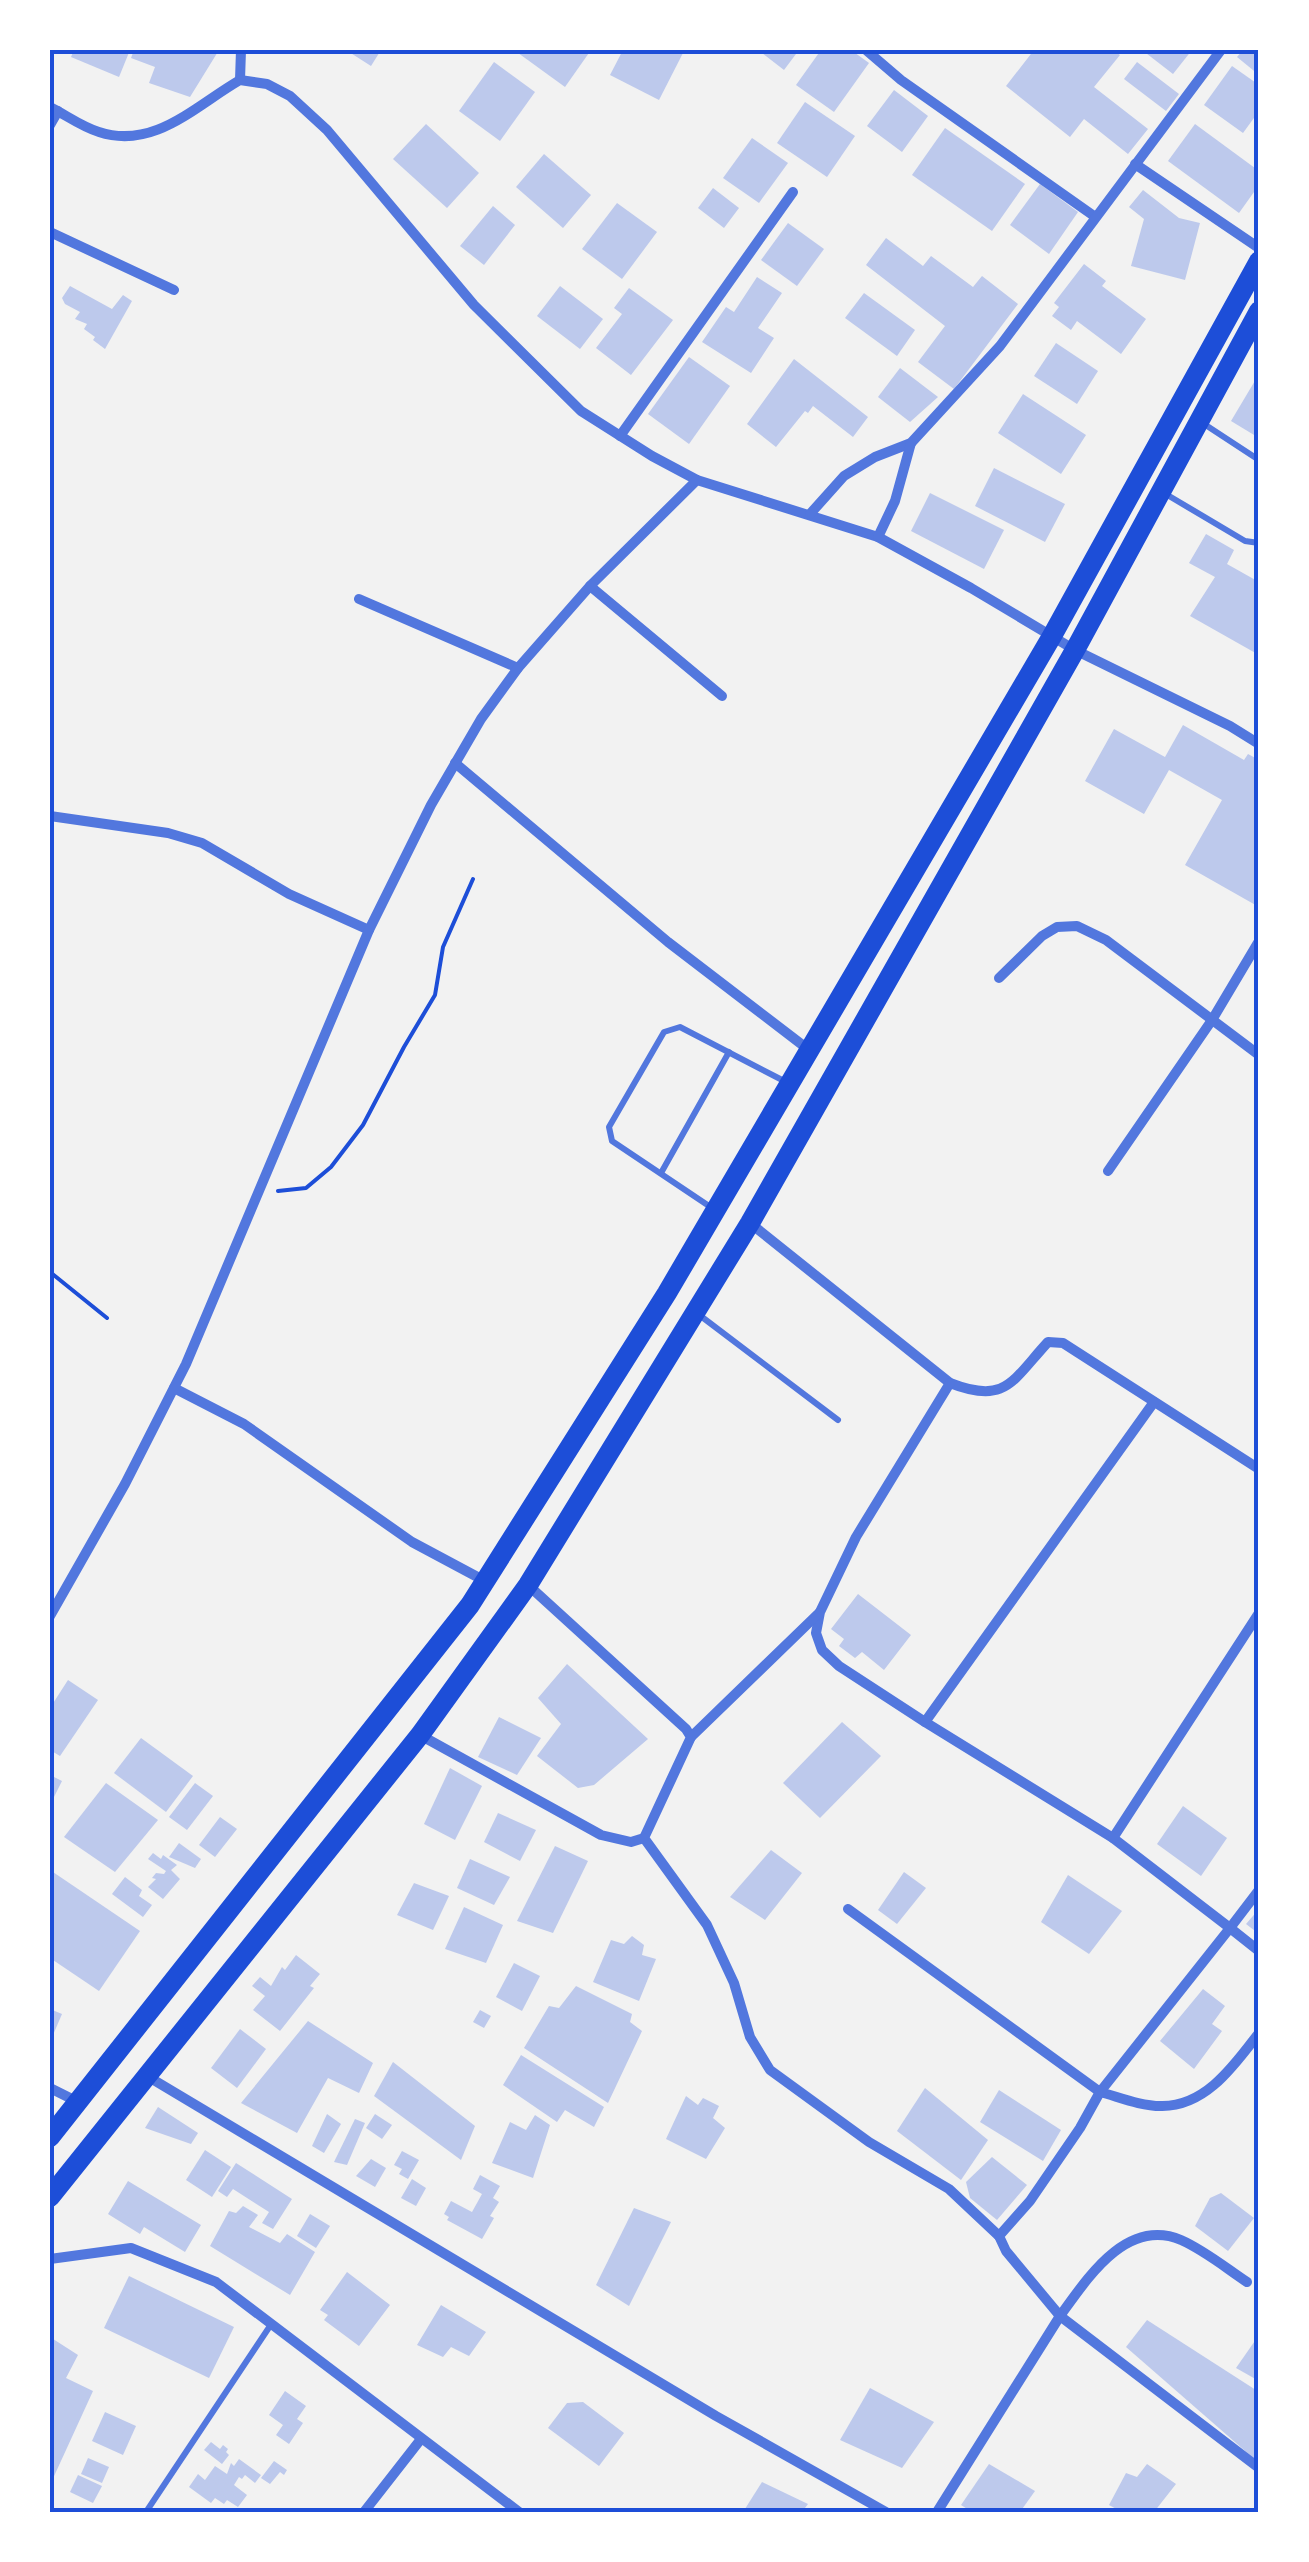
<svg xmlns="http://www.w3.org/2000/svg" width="1309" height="2562" font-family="'Varela Round',sans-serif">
<rect width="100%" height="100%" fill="#f2f2f2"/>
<g fill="#bdc9ec">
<polygon points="74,50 130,50 119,77 71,57"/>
<polygon points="134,50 219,50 190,97 149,83 155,67 131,58"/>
<polygon points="346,50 381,50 371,66"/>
<polygon points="514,50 591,50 565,87"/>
<polygon points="623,50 676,50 683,53 659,100 610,75"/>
<polygon points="758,50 799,50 784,70"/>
<polygon points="821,50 851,50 869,63 834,112 796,85"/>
<polygon points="1034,50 1113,50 1120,55 1094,87 1148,129 1128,154 1084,119 1070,137 1006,86"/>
<polygon points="1142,50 1192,50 1173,74"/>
<polygon points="1243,50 1259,50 1259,75 1237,57"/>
<polygon points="494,62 535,92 500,141 459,111"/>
<polygon points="1137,62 1179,94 1166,111 1124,79"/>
<polygon points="1232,66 1259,85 1259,111 1243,133 1204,105"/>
<polygon points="894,90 928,116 902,152 867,126"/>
<polygon points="805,102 855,136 827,177 777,143"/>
<polygon points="426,124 479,173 447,208 393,159"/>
<polygon points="1195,124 1259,171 1259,185 1239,213 1168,161"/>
<polygon points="945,128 1025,184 992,231 912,175"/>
<polygon points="752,138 788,163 759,203 723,178"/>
<polygon points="544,154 591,195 563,228 516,187"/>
<polygon points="1040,184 1078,212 1049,254 1010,225"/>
<polygon points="713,188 739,208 724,228 698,208"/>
<polygon points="1143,190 1179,218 1200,223 1185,280 1131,266 1144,219 1129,207"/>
<polygon points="617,203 657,232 622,279 582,249"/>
<polygon points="493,206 515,225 484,265 460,246"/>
<polygon points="788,223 824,249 797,286 761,260"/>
<polygon points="886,238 923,266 931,256 973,287 982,276 1018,304 954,389 918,362 945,326 866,265"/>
<polygon points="1084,264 1106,281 1102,286 1146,319 1121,354 1077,321 1071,330 1052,316 1059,307 1054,303"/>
<polygon points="757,277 782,293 758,328 774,338 751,373 702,342 726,307 734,312"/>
<polygon points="70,286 112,309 123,295 132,301 105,349 93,340 95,337 84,329 87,324 75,319 80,312 65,304 62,298"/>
<polygon points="560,286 603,319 580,349 537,316"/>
<polygon points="629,288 673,320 631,375 596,348 622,314 614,308"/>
<polygon points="864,293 915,330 897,356 845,318"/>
<polygon points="1056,343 1098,371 1077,404 1034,376"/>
<polygon points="689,357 730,386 689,444 648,414"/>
<polygon points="794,359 868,417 853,437 813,406 808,413 805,411 776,447 747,424"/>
<polygon points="900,368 938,397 910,422 878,397"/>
<polygon points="1259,374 1259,438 1231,421"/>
<polygon points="1023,394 1086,435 1061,474 998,433"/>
<polygon points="994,468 1065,504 1045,542 975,506"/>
<polygon points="930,493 1004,530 984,569 911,531"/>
<polygon points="1206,534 1234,550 1227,564 1259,582 1259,655 1190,616 1215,577 1189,563"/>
<polygon points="1183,725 1244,760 1248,754 1259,760 1259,907 1185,865 1222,800 1169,770 1144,814 1085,781 1114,729 1165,757"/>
<polygon points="858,1594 911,1635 884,1670 862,1652 855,1658 839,1646 844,1639 831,1629"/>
<polygon points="567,1664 648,1739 594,1785 578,1788 537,1756 561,1724 538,1698"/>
<polygon points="68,1680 98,1700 60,1756 50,1750 50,1708"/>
<polygon points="499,1717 541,1738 517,1775 478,1757"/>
<polygon points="842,1722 881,1756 820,1818 783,1783"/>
<polygon points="141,1738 193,1776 166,1812 114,1773"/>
<polygon points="450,1768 482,1786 455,1840 424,1824"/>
<polygon points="50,1775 62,1781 50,1805"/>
<polygon points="106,1783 158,1820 115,1872 64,1837"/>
<polygon points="195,1783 213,1796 187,1830 169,1817"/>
<polygon points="1183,1806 1227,1838 1201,1876 1157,1844"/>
<polygon points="498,1813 536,1830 520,1861 484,1842"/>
<polygon points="220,1817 237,1829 215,1857 199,1845"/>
<polygon points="179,1843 201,1859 195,1868 169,1857"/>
<polygon points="555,1846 588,1861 553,1933 517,1921"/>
<polygon points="771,1850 802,1873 765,1920 730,1897"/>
<polygon points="153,1853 161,1859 163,1855 177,1865 171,1870 180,1879 163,1899 148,1887 156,1879 152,1878 156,1873 164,1874 166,1871 148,1859"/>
<polygon points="470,1859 510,1877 494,1905 457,1888"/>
<polygon points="50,1870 140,1931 99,1991 50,1958"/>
<polygon points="904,1872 926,1888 897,1924 878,1910"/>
<polygon points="1068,1875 1122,1911 1089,1954 1041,1922"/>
<polygon points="125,1877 142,1890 139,1896 152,1905 143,1917 112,1894"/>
<polygon points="414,1883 449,1896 433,1930 397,1915"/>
<polygon points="464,1907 503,1925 486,1963 445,1949"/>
<polygon points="1259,1909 1259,1934 1246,1924"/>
<polygon points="632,1936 644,1945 642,1955 656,1959 639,2001 593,1982 611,1940 624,1944"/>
<polygon points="296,1955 320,1974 310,1986 314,1988 280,2031 253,2010 265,1996 252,1986 260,1977 271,1986 282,1967 285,1970"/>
<polygon points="514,1963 540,1976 522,2011 496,1997"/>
<polygon points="576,1986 632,2014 630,2022 642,2031 608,2103 524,2048 549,2006 559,2008"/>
<polygon points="1203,1989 1225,2006 1212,2024 1222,2031 1194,2069 1160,2041"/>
<polygon points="50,2009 62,2014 50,2042"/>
<polygon points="480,2010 491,2016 484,2028 473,2022"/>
<polygon points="308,2021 373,2063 359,2093 328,2078 297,2133 241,2103"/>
<polygon points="240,2029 266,2049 237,2088 211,2068"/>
<polygon points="521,2055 604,2107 594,2127 565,2110 557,2122 503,2085"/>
<polygon points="393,2062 475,2126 461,2160 374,2096"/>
<polygon points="925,2088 988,2140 961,2180 897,2131"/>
<polygon points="999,2090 1061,2130 1043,2161 980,2122"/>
<polygon points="686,2096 698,2105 703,2098 719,2106 713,2118 725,2128 706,2159 666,2139"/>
<polygon points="158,2107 198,2133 191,2144 145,2128"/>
<polygon points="327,2114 341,2124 324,2153 312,2146"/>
<polygon points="375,2114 392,2125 382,2139 366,2128"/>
<polygon points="535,2115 550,2125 533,2178 492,2163 510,2122 526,2130"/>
<polygon points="355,2119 365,2123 347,2165 334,2162"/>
<polygon points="205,2150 231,2167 212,2197 186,2180"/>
<polygon points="402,2151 419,2160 408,2179 399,2174 402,2169 394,2165"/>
<polygon points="992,2157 1027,2185 997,2220 970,2198 966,2182"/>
<polygon points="371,2159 386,2168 375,2187 356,2176"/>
<polygon points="236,2163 292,2199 273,2229 262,2223 269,2212 233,2189 227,2197 218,2191"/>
<polygon points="480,2175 500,2186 493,2198 499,2202 490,2216 494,2218 482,2239 447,2220 449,2217 444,2214 451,2201 472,2212 482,2194 473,2189"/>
<polygon points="412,2179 426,2188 416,2206 401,2198"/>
<polygon points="128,2181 201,2225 185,2252 144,2227 140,2234 108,2214"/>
<polygon points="1221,2193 1254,2218 1228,2251 1195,2226 1210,2198"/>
<polygon points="243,2206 258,2215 249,2227 280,2243 287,2234 315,2252 290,2295 210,2246 229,2211 236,2213"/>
<polygon points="634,2208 671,2222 629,2306 596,2285"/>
<polygon points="310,2214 330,2226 316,2248 297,2236"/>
<polygon points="347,2272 390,2305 359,2346 324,2320 328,2315 320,2310"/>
<polygon points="129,2276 234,2327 209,2378 104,2328"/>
<polygon points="441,2305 486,2332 469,2356 451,2347 443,2357 417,2345"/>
<polygon points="1147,2320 1259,2392 1259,2463 1126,2347"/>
<polygon points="1259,2335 1259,2381 1236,2368"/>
<polygon points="50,2337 78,2355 66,2378 93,2391 50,2485"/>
<polygon points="870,2388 934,2422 902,2468 840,2440"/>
<polygon points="285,2391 306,2406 297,2419 303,2423 289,2444 276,2435 283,2425 269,2415"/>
<polygon points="583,2402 624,2433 599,2466 548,2428 567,2403"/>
<polygon points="105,2412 136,2426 123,2455 92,2441"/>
<polygon points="211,2442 220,2449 223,2445 228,2449 226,2452 229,2455 222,2464 204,2450"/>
<polygon points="88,2458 109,2467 102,2483 81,2474"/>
<polygon points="239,2459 261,2475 255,2483 245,2475 242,2479 239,2477 234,2485 247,2495 238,2507 227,2500 224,2504 215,2498 211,2503 189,2487 198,2474 205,2480 215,2466 227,2474 231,2463 234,2466"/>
<polygon points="274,2461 287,2470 284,2475 280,2472 270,2484 261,2478"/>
<polygon points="989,2464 1035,2491 1020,2512 972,2512 961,2505"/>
<polygon points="1147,2464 1176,2484 1154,2512 1122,2512 1109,2505 1126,2473 1137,2477"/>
<polygon points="78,2475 102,2486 93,2503 70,2492"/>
<polygon points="762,2482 808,2504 802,2512 743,2512"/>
</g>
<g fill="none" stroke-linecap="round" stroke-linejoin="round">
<g stroke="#1d4ed8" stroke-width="4">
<polyline points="278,1191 306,1188 331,1167 363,1125 404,1047 435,995 443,947 473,879"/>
<polyline points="50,1272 107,1318"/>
</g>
<g stroke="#5277de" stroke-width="6">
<polyline points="1201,422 1259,460"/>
<polyline points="1164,493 1245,541 1259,543"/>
<polyline points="661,1173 729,1052"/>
<polyline points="712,1208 612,1141 609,1127 664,1032 680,1027 788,1083"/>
<polyline points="698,1314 838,1420"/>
<polyline points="146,2512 270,2326"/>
</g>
<g stroke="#5277de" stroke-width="10">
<polyline points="866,50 901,80 1094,216"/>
<polyline points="240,80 241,50"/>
<path d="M50,107C66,115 82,127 99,132C154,150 195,106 240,80L267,84L290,96L327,130L474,305L581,411L652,456L697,480L878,537L971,588L1075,650L1230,726L1259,744"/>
<polyline points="50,125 58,111"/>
<polyline points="1135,164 1259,248"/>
<polyline points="50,232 174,290"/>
<polyline points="620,436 793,192"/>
<polyline points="810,514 844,476 875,457 911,443 1000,346 1221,50"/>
<polyline points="878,537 895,501 911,443"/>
<polyline points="590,586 722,696"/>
<polyline points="359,599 518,668"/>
<polyline points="455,763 668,942 809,1050"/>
<polyline points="50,816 168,833 202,843 289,894 369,930"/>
<polyline points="999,978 1042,936 1057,927 1077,926 1106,940 1259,1055"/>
<polyline points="1108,1171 1212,1020 1259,941"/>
<path d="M750,1223L950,1383C1006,1405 1012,1381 1048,1342L1063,1343L1259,1469"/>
<polyline points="950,1383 856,1537 820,1612 816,1633 822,1650 839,1666 925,1722 1113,1838 1230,1928 1259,1890"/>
<polyline points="174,1388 244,1424 412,1542 485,1581"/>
<polyline points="528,1585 686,1729 691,1737 644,1838 707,1925 734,1983 750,2037 770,2070 869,2142 949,2189 999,2236"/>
<polyline points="50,1616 125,1484 186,1364 369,930 431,805 481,719 518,668 590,586 697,480"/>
<polyline points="925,1722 1154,1402"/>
<polyline points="420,1735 601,1835 631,1842 644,1838"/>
<polyline points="691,1737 819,1613"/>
<polyline points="1113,1838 1259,1613"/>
<path d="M848,1909L1100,2092C1119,2097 1140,2106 1161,2106C1206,2107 1235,2064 1259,2033"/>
<polyline points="147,2076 716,2416 886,2512"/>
<polyline points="50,2088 78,2102"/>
<polyline points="50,2259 131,2248 216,2282 519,2512"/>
<path d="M1247,2282C1226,2268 1204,2250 1181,2240C1126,2217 1087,2279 1060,2316L1259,2468"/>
<polyline points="364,2512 421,2439"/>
<polyline points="937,2512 1060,2316 1006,2251 999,2236 1030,2201 1080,2128 1100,2092 1230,1928 1259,1951"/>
</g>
<g stroke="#1d4ed8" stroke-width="20">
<polyline points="50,2137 470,1605 667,1293 1052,636 1259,261"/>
<polyline points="50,2197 420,1735 528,1585 750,1223 1075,650 1259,311"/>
</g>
</g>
<rect width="1309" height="2562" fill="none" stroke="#ffffff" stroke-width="105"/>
<rect x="52" y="52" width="1204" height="2458" fill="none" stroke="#1d4ed8" stroke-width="4"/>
</svg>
